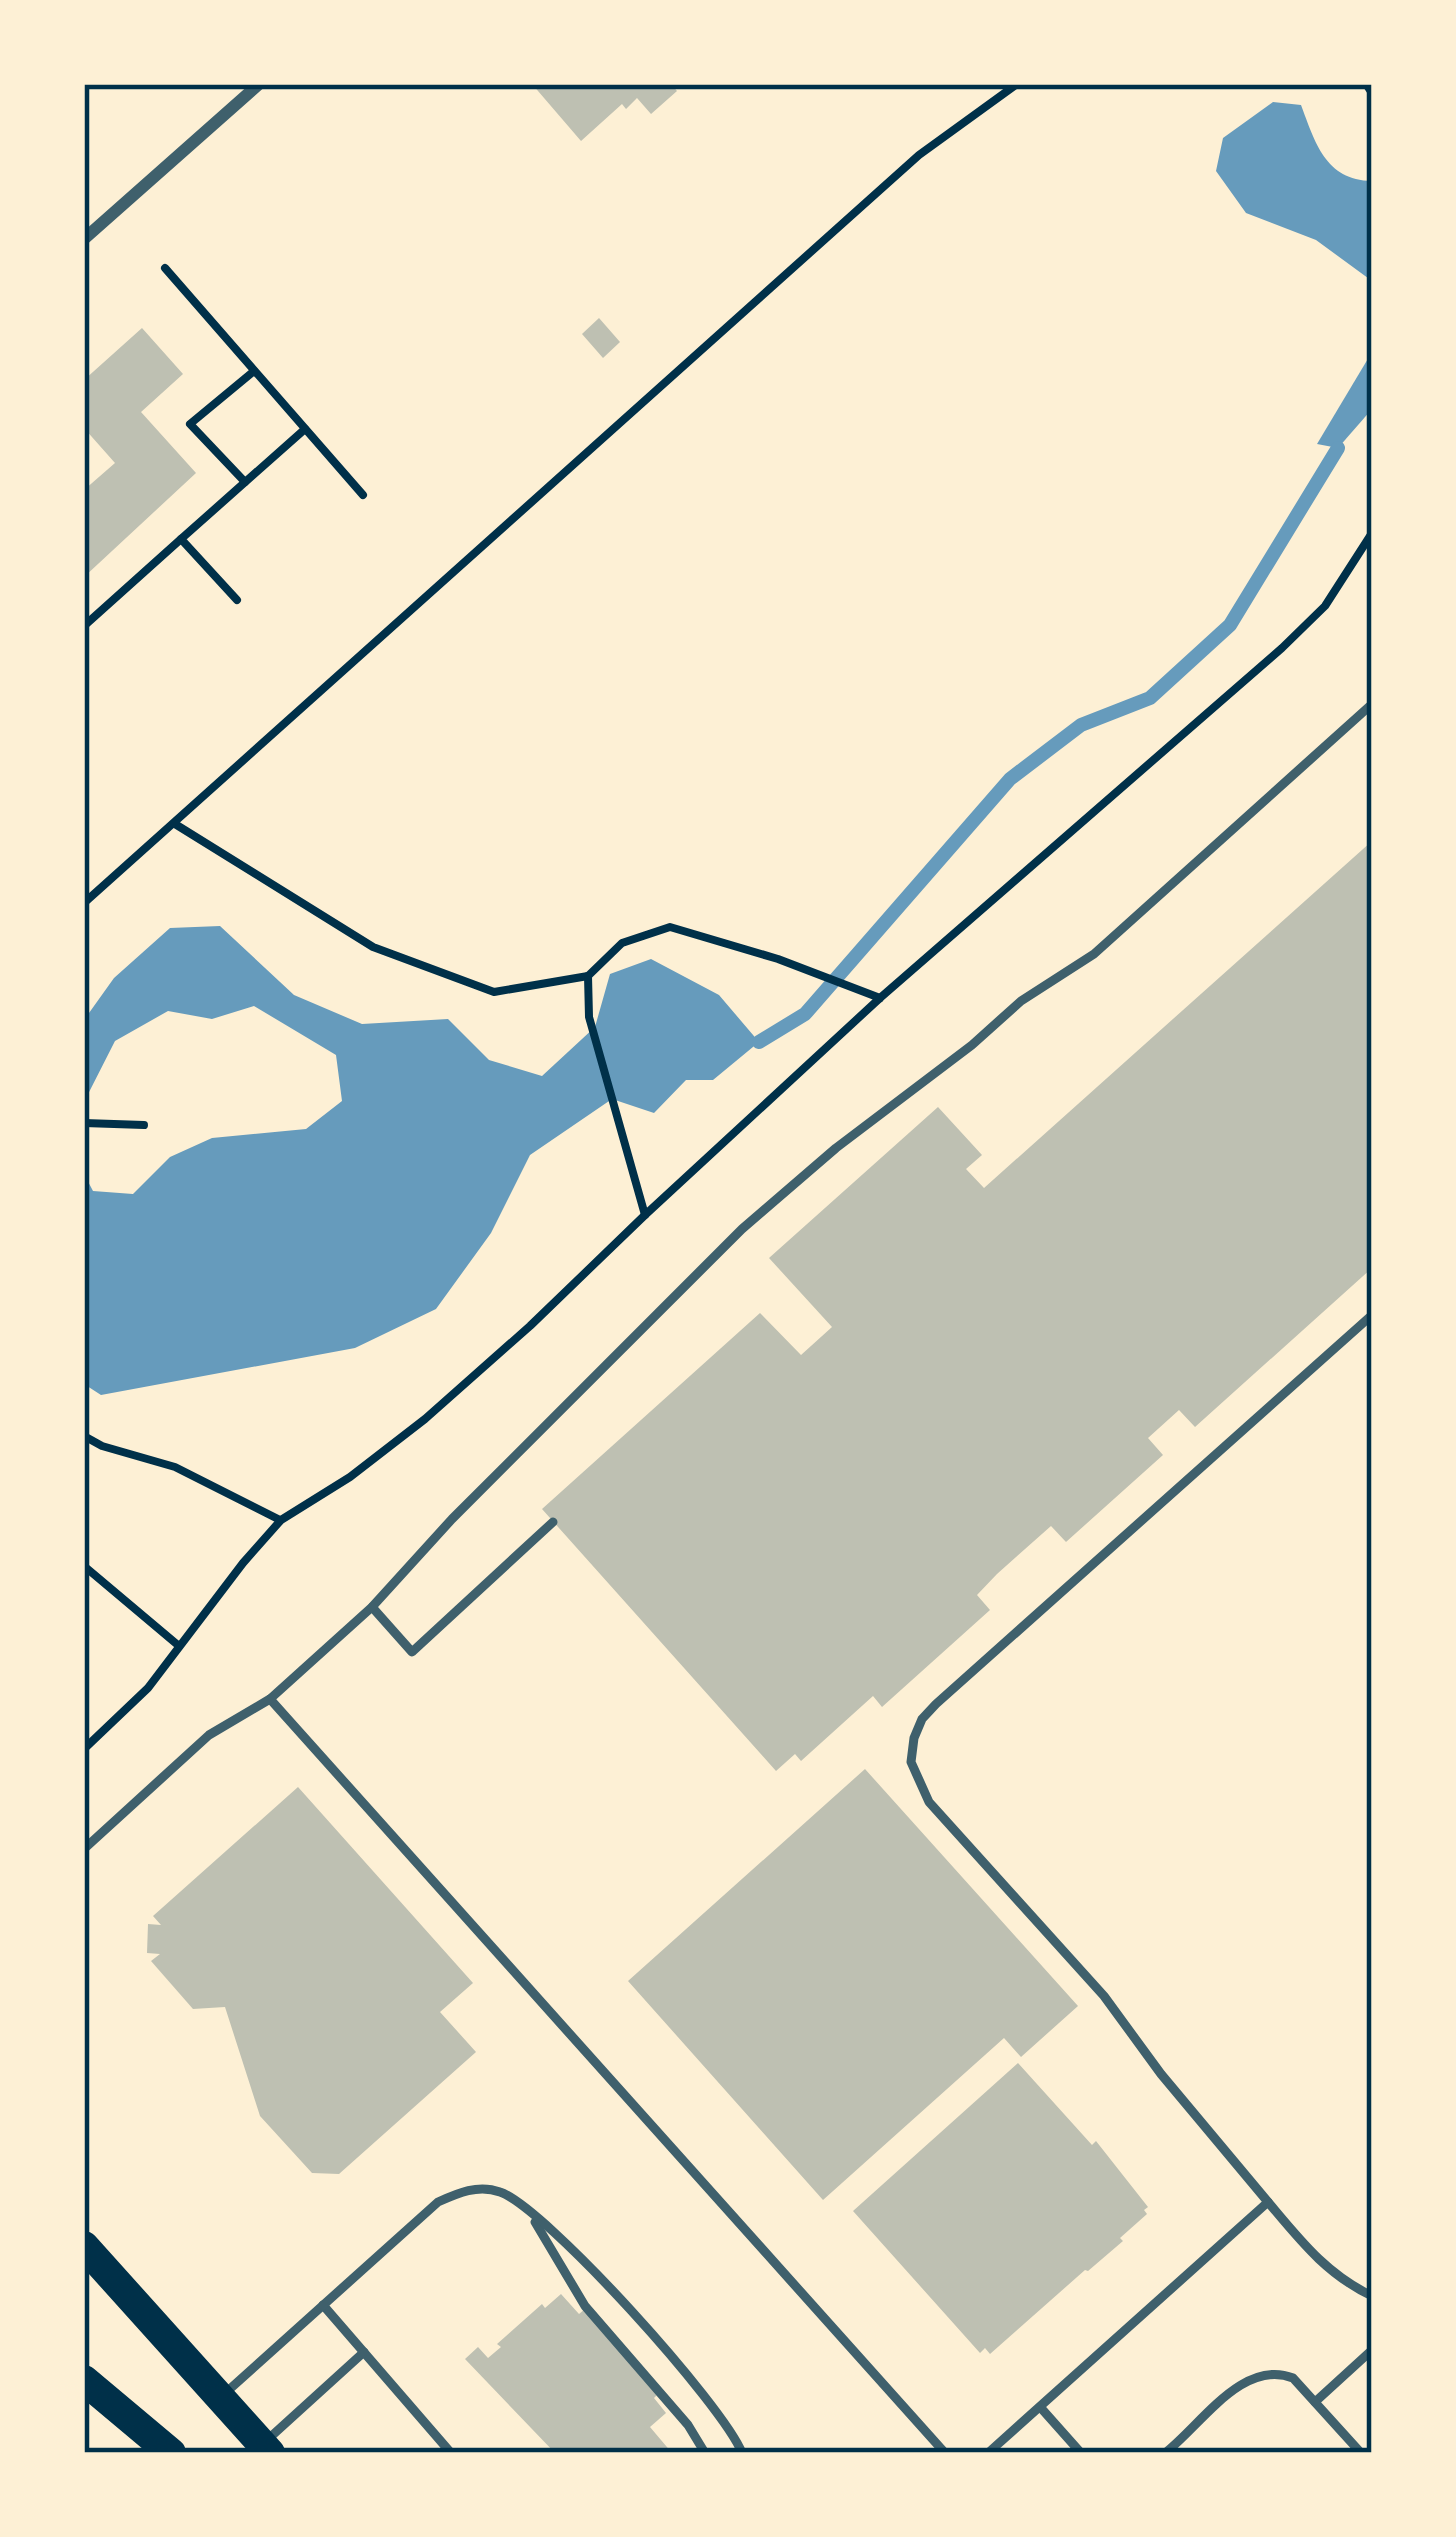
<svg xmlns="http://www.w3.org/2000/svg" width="1456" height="2537" font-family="'Roboto Serif',serif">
<rect width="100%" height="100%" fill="#fdf0d5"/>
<g fill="#669bbc">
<path d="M1273,102L1301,105C1315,142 1325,180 1372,181V281L1316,240L1246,213L1216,171L1223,138Z"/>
<polygon points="1372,352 1372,409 1338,448 1317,444"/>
<polygon points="220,926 294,995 362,1024 448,1019 489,1060 542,1076 595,1027 610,974 651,959 719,995 759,1042 713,1080 686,1080 654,1113 612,1099 530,1155 491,1233 436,1309 355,1348 101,1395 84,1384 84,1174 93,1191 133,1194 170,1157 212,1138 306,1129 342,1101 336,1055 254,1006 212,1019 168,1011 115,1041 84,1102 84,1020 114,978 170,928"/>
</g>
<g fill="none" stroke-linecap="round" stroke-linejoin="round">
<polyline stroke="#669bbc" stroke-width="14" points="759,1042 805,1014 1010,779 1081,725 1150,698 1230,625 1338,448"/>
</g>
<g fill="#bec0b2">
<polygon points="532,84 671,84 677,91 651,114 637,98 626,109 622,104 581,141"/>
<polygon points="599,318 620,342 603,358 582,334"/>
<polygon points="142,328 183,374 141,412 196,473 84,577 84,490 115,463 84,428 84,380"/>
<polygon points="1372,841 1372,1268 1195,1427 1179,1410 1148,1438 1163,1455 1066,1542 1051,1526 997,1574 977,1595 990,1610 882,1707 873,1696 801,1761 795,1754 776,1771 542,1509 760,1313 801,1355 832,1327 769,1258 938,1107 982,1155 966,1169 984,1188"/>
<polygon points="865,1769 1078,2006 1021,2057 1004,2038 823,2200 628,1981"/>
<polygon points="298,1787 473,1983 440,2012 476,2052 339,2174 312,2173 260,2116 225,2007 193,2009 151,1961 160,1954 147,1953 148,1924 161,1925 153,1916"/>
<polygon points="1018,2063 1092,2145 1096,2141 1148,2207 1144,2210 1147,2214 1120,2238 1123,2241 1088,2271 1085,2270 990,2354 985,2348 980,2353 853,2211"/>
<polygon points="561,2294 579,2314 585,2309 658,2394 654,2398 666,2413 650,2427 672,2453 555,2453 465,2359 478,2347 488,2358 501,2347 497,2344 542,2304 545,2308"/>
</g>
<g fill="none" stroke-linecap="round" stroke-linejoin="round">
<g stroke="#003049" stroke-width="8">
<polyline points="1366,84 1372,93"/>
<polyline points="165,268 363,495"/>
<polyline points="245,482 190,424 254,371"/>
<polyline points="237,600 181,539 305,429"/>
<polyline points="84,626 181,539"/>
<polyline points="175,824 373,947 494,992 588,976 622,943 670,927 778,959 880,998"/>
<polyline points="84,903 919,155 1017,84"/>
<polyline points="588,976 589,1017 645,1215"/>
<polyline points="84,1123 144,1125"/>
<polyline points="84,1436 102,1446 175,1467 280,1520"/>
<polyline points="84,1566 179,1646"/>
<polyline points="84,1749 148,1688 243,1563 281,1520 350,1477 425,1419 530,1326 645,1215 880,998 1282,648 1325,606 1372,533"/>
</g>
<g stroke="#3f606c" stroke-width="9">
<polyline points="372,1607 412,1652 553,1522"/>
<polyline points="270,1699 945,2453"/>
<polyline points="84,1849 209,1735 270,1699 372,1607 452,1519 742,1229 836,1148 972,1045 1021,1001 1094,954 1372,704"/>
<polyline points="1268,2202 1161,2074 1104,1996 929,1802 911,1762 914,1738 922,1719 936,1704 1372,1315"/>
<polyline points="535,2222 585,2306 688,2425 705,2453"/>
<polyline points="323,2305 451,2453"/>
<path d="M222,2396L438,2202C458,2193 478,2184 500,2192C545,2207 724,2406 742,2453"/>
<polyline points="1315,2402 1372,2350"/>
<polyline points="1041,2408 1081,2453"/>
<polyline points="266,2441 364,2352"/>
<path d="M988,2453L1268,2202C1300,2240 1326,2274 1372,2296"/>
<path d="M1165,2453C1201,2425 1243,2358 1293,2378L1361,2453"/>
</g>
<polyline stroke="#3f606c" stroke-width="12" points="84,239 259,84"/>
<g stroke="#003049" stroke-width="30">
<polyline points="84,2246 270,2453"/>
<polyline points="84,2380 171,2453"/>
</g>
</g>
<rect width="1456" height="2537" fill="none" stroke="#fdf0d5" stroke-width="174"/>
<rect x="87" y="87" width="1282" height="2363" fill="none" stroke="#003049" stroke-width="4.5"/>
</svg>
